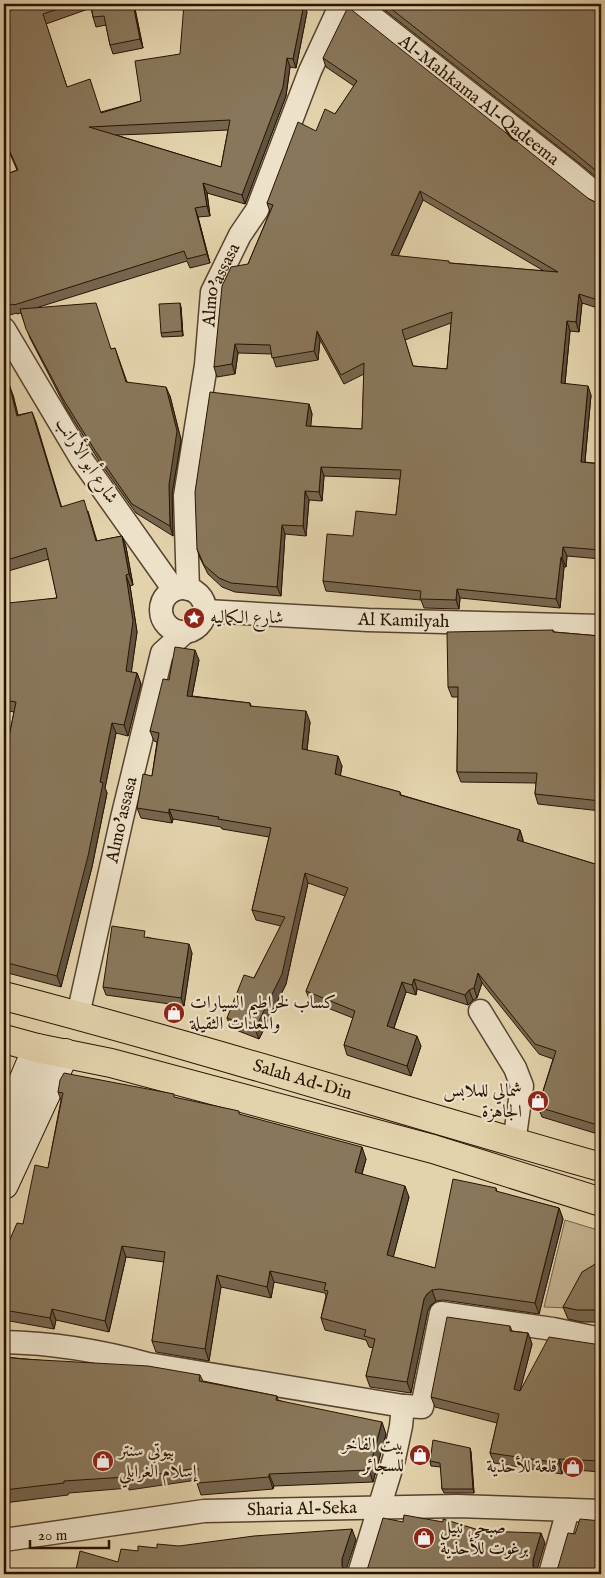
<svg xmlns="http://www.w3.org/2000/svg" width="605" height="1578" font-family="'IM FELL English',Amiri,serif">
<rect width="100%" height="100%" fill="#e3d3ac"/>
<filter id="stains"><feTurbulence type="fractalNoise" baseFrequency=".004" numOctaves="4"/><feColorMatrix values="0 0 0 0 .2 0 0 0 0 .09 0 0 0 0 .02 0 0 0 .5 -.17"/></filter>
<radialGradient id="worn" r=".72"><stop offset=".6" stop-color="#630" stop-opacity="0"/><stop offset="1" stop-color="#630" stop-opacity=".3"/></radialGradient>
<polygon fill="#c3b28f" stroke="#766249" points="565,1220 601,1231 601,1254 595,1266 571,1296 568,1308 544,1307"/>
<g fill="none" stroke-linecap="round" stroke-linejoin="round">
<g stroke="#57432d" stroke-width="25">
<g id="street">
<path id="s1" d="M356,4L571,173L601,198"/>
<polyline points="4,329 82,460 174,590"/>
<circle cx="183" cy="610" r="22"/>
<path id="s2" d="M188,589L185,496L206,365L212,292L240,235L257,210L310,71L341,4"/>
<path id="s3" d="M206,611L368,620L601,626"/>
<polyline points="480,1011 515,1068 522,1086 514,1143"/>
<path id="s4" d="M78,1015L122,818L162,653L184,633"/>
<path d="M4,1342C53,1343 101,1351 148,1364L403,1406L422,1407L441,1313L553,1329L601,1339"/>
<path id="s5" d="M4,1540L204,1511L457,1506L601,1511"/>
<polyline points="359,1574 394,1459 401,1426 403,1406"/>
<polyline points="550,1574 568,1510"/>
</g>
</g>
<g stroke="#281303" stroke-width="30">
<g id="secondary">
<polyline points="4,1126 37,1048"/>
<polyline points="4,1185 65,1053"/>
</g>
</g>
<g stroke="#281303" stroke-width="30">
<g id="highway">
<path id="s6" d="M4,996C204,1048 402,1111 601,1167"/>
<polyline points="4,1039 37,1048 111,1063 433,1149 601,1202"/>
</g>
</g>
<use href="#street" stroke="#ede2c9" stroke-width="22"/>
<use href="#secondary" stroke="#ede2c9" stroke-width="28"/>
<use href="#highway" stroke="#e3d3ac" stroke-width="28"/>
</g>
<g fill="#76664e" stroke="#281303" fill-rule="evenodd">
<path d="M4,4H134L143,48L113,54L110,45L106,25L96,27L93,17L91,8L46,24L67,87L101,112L141,101L180,54L307,12L296,68L290,67L286,96L245,204L207,193L210,216L198,217L210,263L190,268L187,261L39,307L112,349L115,348L127,382L170,396L181,440L172,494L173,536L136,513L99,461L66,408L30,338L21,313L17,314V313L6,316L4,313V175L17,170L4,140ZM228,130L221,167L116,135L145,134Z"/>
<polygon points="377,4 601,4 601,181 579,163"/>
<path d="M323,58L589,199L595,202L601,201V309L582,303L579,332L570,331L565,384L591,395L585,462L601,464V559L567,556L566,567H564L560,608L460,598L459,609L424,608L421,600L326,591L323,581L353,536L396,515L400,479L324,476L322,501L309,500L306,536L285,534L281,596L235,592L222,587L208,574L200,558L197,549L309,404L312,414L310,426L362,429L364,374L344,384L320,340L318,360L276,367L272,354L238,353L235,374L217,377L214,367L248,264L270,212L267,203L316,131L335,114L354,86L326,67ZM423,200L544,271L450,263L398,256ZM451,323L447,369L413,366L405,340Z"/>
<polygon points="181,307 183,336 162,337 161,333"/>
<polygon points="13,395 18,415 32,412 61,507 88,511 97,541 122,536 126,547 133,585 130,586 137,632 131,672 137,673 141,684 128,736 116,733 105,788 107,793 92,867 61,987 4,972 4,762 14,712 4,710 4,605 57,598 49,559 5,572 4,569 4,524 6,524"/>
<polygon points="601,629 601,811 538,804 535,794 536,783 461,782 457,772 458,697 452,697 448,687 553,630 554,632 600,636"/>
<polygon points="199,660 192,696 250,703 251,706 310,722 307,750 342,766 340,776 400,792 401,795 520,830 523,840 523,842 595,864 601,851 601,1135 542,1117 538,1107 553,1059 539,1054 482,983 477,998 473,1000 468,1005 417,989 416,995 406,992 394,1028 421,1046 411,1076 347,1055 344,1045 353,1018 310,1001 306,991 345,896 308,883 286,984 259,1039 231,1028 227,1018 254,978 281,926 256,920 252,910 269,837 222,829 221,827 173,819 172,823 141,818 137,808 152,776 157,742 154,741 150,731 169,680"/>
<polygon points="147,937 192,953 184,1006 106,995 103,987"/>
<polygon points="58,1092 176,1098 241,1115 366,1159 362,1174 409,1197 393,1257 435,1268 496,1188 497,1192 559,1208 563,1219 539,1314 443,1300 436,1301 431,1305 428,1310 411,1393 370,1387 366,1376 373,1348 369,1347 366,1340 325,1330 321,1318 326,1296 325,1293 274,1282 271,1298 221,1287 209,1361 156,1352 152,1341 164,1262 126,1257 109,1332 56,1320 54,1329 4,1320 4,1253 23,1224 48,1168 61,1100"/>
<polygon points="601,1254 601,1322 582,1322 568,1319 563,1307 597,1263"/>
<polygon points="510,1326 512,1331 528,1333 532,1344 520,1390 601,1345 601,1472 563,1469 562,1474 494,1463 490,1453 497,1423 435,1407 431,1397"/>
<polygon points="4,1357 200,1375 203,1381 277,1396 278,1400 386,1434 373,1482 274,1486 273,1489 201,1495 197,1483 197,1480 129,1490 129,1488 69,1493 68,1495 4,1503"/>
<polygon points="470,1448 471,1452 474,1493 444,1493 442,1489 441,1467 431,1466 430,1461"/>
</g>
<g fill="#605340" stroke="#281303">
<polygon points="133,4 134,4 143,48 140,39"/>
<polygon points="304,4 307,12 296,68 293,59"/>
<polygon points="287,58 290,67 286,96 245,204 242,195"/>
<polygon points="203,183 207,193 210,216 207,206"/>
<polygon points="420,191 423,200 394,265 391,255"/>
<polygon points="195,208 198,217 210,263 207,254"/>
<polygon points="579,294 582,303 579,332 576,322"/>
<polygon points="180,303 181,307 183,336 182,331"/>
<polygon points="567,321 570,331 564,393 561,383"/>
<polygon points="317,331 320,340 318,360 314,351"/>
<polygon points="235,344 238,353 235,374 232,364"/>
<polygon points="9,384 13,395 21,427 17,416"/>
<polygon points="588,386 591,395 584,471 581,462"/>
<polygon points="166,387 170,396 181,440 172,494 173,536 170,526"/>
<polygon points="309,404 312,414 310,435 306,426"/>
<polygon points="32,412 36,422 65,518 61,507"/>
<polygon points="321,467 324,476 322,501 319,492"/>
<polygon points="305,491 309,500 306,536 303,526"/>
<polygon points="282,525 285,534 281,596 277,587"/>
<polygon points="122,536 126,547 133,585 129,574"/>
<polygon points="563,547 567,556 566,567 562,558"/>
<polygon points="561,557 564,567 560,608 556,599"/>
<polygon points="126,575 130,586 137,632 130,682 126,671"/>
<polygon points="457,589 460,598 459,609 456,600"/>
<polygon points="195,650 199,660 190,706 187,696"/>
<polygon points="137,673 141,684 128,736 124,725"/>
<polygon points="306,711 310,722 306,759 302,749"/>
<polygon points="112,723 116,733 105,788 107,793 92,867 61,987 57,976 100,782"/>
<polygon points="338,756 342,766 339,784 335,774"/>
<polygon points="169,809 173,819 172,823 169,813"/>
<polygon points="520,830 523,840 520,850 517,840"/>
<polygon points="305,873 308,883 286,984 259,1039 255,1029"/>
<polygon points="189,944 192,953 184,1006 181,998"/>
<polygon points="601,964 601,983 598,974"/>
<polygon points="478,973 482,983 477,998 474,988"/>
<polygon points="414,979 417,989 416,995 412,985"/>
<polygon points="402,982 406,992 391,1036 387,1026"/>
<polygon points="601,983 601,1002 598,994"/>
<polygon points="469,990 473,1000 468,1005 465,995"/>
<polygon points="417,1036 421,1046 411,1076 407,1066"/>
<polygon points="362,1147 366,1159 359,1183 355,1172"/>
<polygon points="405,1186 409,1197 391,1266 387,1255"/>
<polygon points="559,1208 563,1219 539,1314 535,1303"/>
<polygon points="122,1246 126,1257 109,1332 105,1321"/>
<polygon points="270,1271 274,1282 271,1298 267,1287"/>
<polygon points="217,1275 221,1287 209,1361 205,1349"/>
<polygon points="432,1290 436,1301 431,1305 428,1310 411,1393 407,1382 424,1299 427,1294"/>
<polygon points="52,1309 56,1320 54,1329 50,1318"/>
<polygon points="528,1333 532,1344 518,1399 514,1389"/>
<polygon points="382,1422 386,1434 373,1482 369,1470"/>
<polygon points="470,1448 471,1452 474,1493 473,1489"/>
<polygon points="559,1459 563,1469 562,1474 559,1463"/>
<polygon points="269,1474 274,1486 273,1489 269,1477"/>
<polygon points="352,1529 356,1540 346,1570 346,1574 342,1566 342,1559"/>
<polygon points="541,1533 545,1543 537,1570 537,1574 533,1566 533,1560"/>
</g>
<g fill="#89775b" stroke="#281303" fill-rule="evenodd">
<path d="M4,4H73L43,14L67,87L90,79L101,113L141,101L135,61L180,54L184,4H304L293,59L287,58L283,87L242,195L203,183L207,206L195,208L207,254L187,259L184,251L14,305L13,304L4,307V175L18,170L4,138ZM230,120L221,167L89,127Z"/>
<polygon points="91,4 133,4 140,39 110,45 104,16 93,17"/>
<polygon points="385,4 601,4 601,175 576,154"/>
<path d="M348,7L589,199L595,202L601,201V301L579,294L576,322L567,321L561,383L588,386L581,462L601,464V550L563,547L562,558L561,557L556,599L457,589L456,600L420,599L421,591L323,581L327,534L353,536L356,511L396,515L401,470L321,467L319,492L305,491L303,526L282,525L277,587L231,583L219,578L204,565L197,549L195,492L210,392L309,404L306,426L362,429L364,363L341,375L317,331L314,351L272,358L270,345L235,344L232,364L214,367L222,286L231,267L248,264L273,205L267,203L298,122L316,131L325,109L335,114L357,81L323,58ZM420,191L558,272L449,263V261L391,255ZM452,312L447,369L413,366L402,330Z"/>
<polygon points="96,303 111,349 115,348 126,382 166,387 177,431 169,485 170,526 132,504 96,452 63,399 26,329 20,309"/>
<polygon points="180,303 182,331 161,333 159,304"/>
<polygon points="9,384 17,416 32,412 61,507 84,500 96,541 122,536 129,574 126,575 133,621 126,671 137,673 124,725 112,723 100,782 103,783 88,856 57,976 4,962 4,762 16,702 4,700 4,605 8,604 8,603 57,598 46,548 4,561 4,524 6,524 4,516 4,385"/>
<polygon points="600,629 601,629 601,801 535,794 537,773 457,772 458,687 448,687 447,632 553,630 553,632 600,636"/>
<polygon points="175,647 195,650 187,696 250,703 250,706 306,711 302,749 338,756 335,774 400,792 400,795 520,830 517,840 595,864 599,851 601,851 601,964 598,974 601,975 601,983 598,994 601,995 601,1126 538,1107 556,1051 535,1044 478,973 474,988 469,990 465,995 414,979 412,985 402,982 387,1026 417,1036 407,1066 344,1045 355,1011 306,991 348,888 305,873 282,974 255,1029 227,1018 244,975 254,978 285,917 252,910 271,828 218,819 219,817 169,809 169,813 137,808 143,774 152,776 159,733 150,731 163,679 169,680"/>
<polygon points="112,926 145,931 144,937 189,944 181,998 103,987"/>
<polygon points="64,1073 174,1094 174,1097 239,1111 239,1114 362,1147 355,1172 405,1186 387,1255 435,1268 453,1179 496,1188 496,1191 559,1208 535,1303 439,1289 432,1290 427,1294 424,1299 407,1382 366,1376 375,1339 364,1336 366,1330 321,1318 328,1291 324,1290 326,1283 270,1271 267,1287 217,1275 205,1349 152,1341 165,1252 122,1246 105,1321 52,1309 50,1318 4,1310 4,1253 17,1223 23,1224 35,1165 48,1168 63,1093 58,1092 60,1080"/>
<polygon points="601,1254 601,1310 577,1310 563,1307 582,1272 597,1263"/>
<polygon points="447,1317 510,1326 510,1331 528,1333 514,1389 520,1391 549,1337 601,1345 601,1461 559,1459 559,1463 490,1453 499,1414 431,1397"/>
<polygon points="4,1357 23,1359 148,1366 200,1375 199,1381 277,1396 276,1400 382,1422 369,1470 269,1474 269,1477 197,1483 198,1468 125,1479 126,1477 64,1481 64,1483 4,1490"/>
<polygon points="433,1440 470,1448 473,1489 442,1489 440,1463 430,1461"/>
<polygon points="404,1515 443,1522 443,1519 482,1531 541,1533 533,1560 533,1566 537,1573 540,1574 361,1574 364,1573 368,1567 383,1518 403,1522"/>
<polygon points="580,1519 601,1521 601,1574 552,1574 555,1573 558,1567 568,1533 575,1534"/>
<polygon points="352,1529 342,1559 342,1566 346,1572 349,1574 75,1574 80,1551 118,1562 121,1549 138,1551 138,1546 157,1548 157,1544 179,1546 254,1536"/>
</g>
<defs>
<g id="sight-disc" transform="scale(1.125)"><circle r="9.5" fill="#8f2418" stroke="#ede2c9"/><path d="M0-6L1.8-2.2L6-1.7L2.9 1.2L3.7 5.4L0 3.3L-3.7 5.4L-2.9 1.2L-6-1.7L-1.8-2.2Z" fill="#fff"/></g>
<g id="shop-disc" transform="scale(1.125)"><circle r="9.5" fill="#8f2418" stroke="#ede2c9"/><path d="M-5-2.5h2.3a2.7 3.5 0 0 1 5.4 0H5L5.5 6h-11ZM-1.5-2.5h3a1.5 2.3 0 0 0-3 0Z" fill="#fff"/></g>
</defs>
<g fill-rule="evenodd">
<use href="#sight-disc" x="194" y="618"/>
<use href="#shop-disc" x="174" y="1013"/>
<use href="#shop-disc" x="538" y="1101"/>
<use href="#shop-disc" x="420" y="1455"/>
<use href="#shop-disc" x="103" y="1461"/>
<use href="#shop-disc" x="573" y="1467"/>
<use href="#shop-disc" x="424" y="1538"/>
</g>
<g text-anchor="middle" dominant-baseline="central" stroke-width="4.5" stroke-linejoin="round" paint-order="stroke">
<g font-size="18" fill="#281303" stroke="#ede2c9">
<text stroke="none"><textPath href="#s1" startOffset="156">Al-Mahkama Al-Qadeema</textPath></text>
<text stroke="none"><textPath href="#s2" startOffset="308">Almo'assasa</textPath></text>
<text transform="translate(86 461) rotate(57)">شارع أبو الأرانب</text>
<text stroke="none"><textPath href="#s3" startOffset="198">Al Kamilyah</textPath></text>
<text stroke="none"><textPath href="#s4" startOffset="200">Almo'assasa</textPath></text>
<text stroke="none"><textPath href="#s6" startOffset="310">Salah Ad-Din</textPath></text>
<text stroke="none"><textPath href="#s5" startOffset="300">Sharia Al-Seka</textPath></text>
</g>
<g font-size="18" fill="#281303" stroke="#ede2c9" text-anchor="start">
<text x="210" y="618">شارع الكماليه</text>
<text x="190" y="1003">كساب لخراطيم السيارات<tspan x="190" dy="21">والمعدات الثقيلة</tspan></text>
<text x="522" y="1091" text-anchor="end">شمالي للملابس<tspan x="522" dy="21">الجاهزة</tspan></text>
<text x="404" y="1445" text-anchor="end">بيت الفاخر<tspan x="404" dy="21">للسجائر</tspan></text>
<text x="119" y="1451">بيوتي سنتر<tspan x="119" dy="21">إسلام الغرابلي</tspan></text>
<text x="557" y="1467" text-anchor="end">قلعة للأحذية</text>
<text x="440" y="1528">صبحي نبيل<tspan x="440" dy="21">برغوت للأحذية</tspan></text>
</g>
</g>
<rect width="605" height="1578" fill="none" stroke="#e3d3ac" stroke-width="20"/>
<rect x="5" y="5" width="595" height="1568" fill="none" stroke="#281303" stroke-width="2.5"/>
<rect x="10" y="10" width="585" height="1558" fill="none" stroke="#281303"/>
<path d="M30 1540v8h79v-8" fill="none" stroke="#281303" stroke-width="2.5"/>
<text x="38" y="1540" font-size="15" fill="#281303" stroke="#ede2c9" stroke-width="4" paint-order="stroke">20 m</text>
<rect width="100%" height="100%" filter="url(#stains)"/>
<rect width="100%" height="100%" fill="url(#worn)"/>
</svg>
